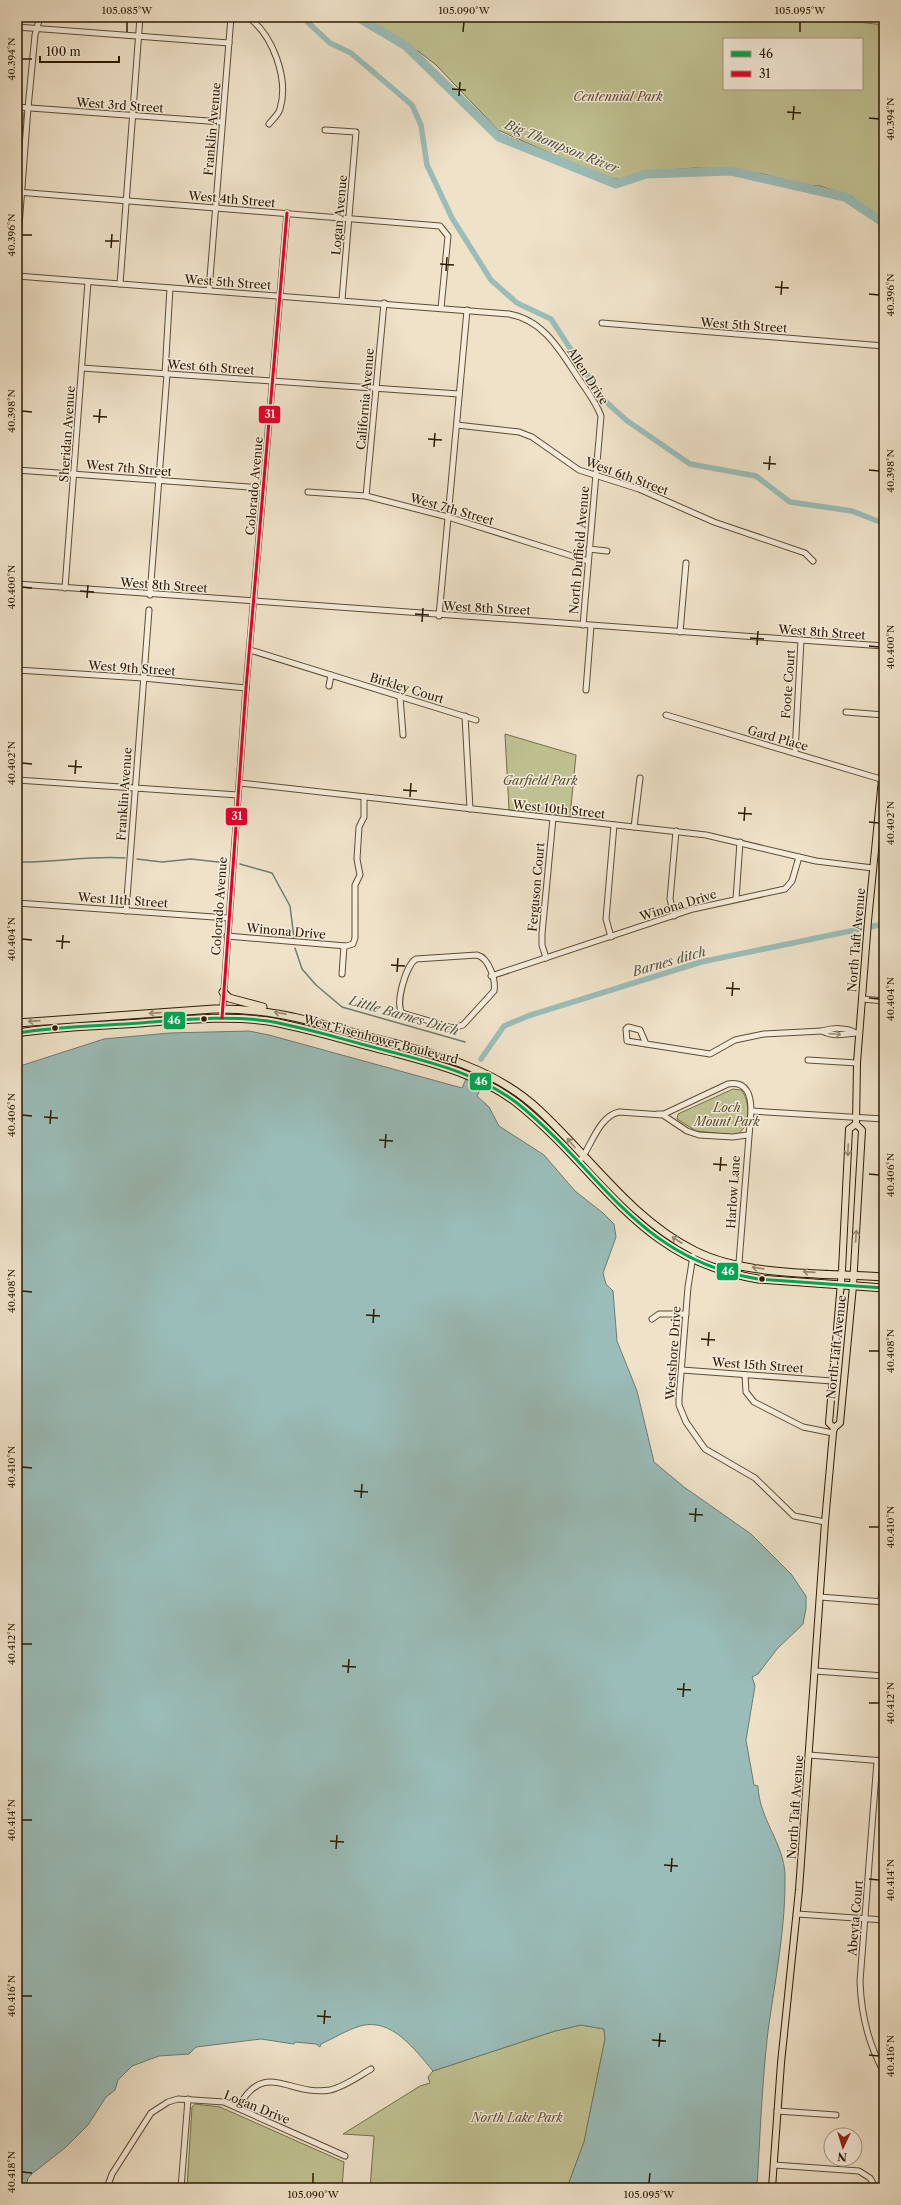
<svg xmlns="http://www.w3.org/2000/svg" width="901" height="2205" font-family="'Libre Caslon Text',serif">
<rect width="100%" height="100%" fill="#efe2c9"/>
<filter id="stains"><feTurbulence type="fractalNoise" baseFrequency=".005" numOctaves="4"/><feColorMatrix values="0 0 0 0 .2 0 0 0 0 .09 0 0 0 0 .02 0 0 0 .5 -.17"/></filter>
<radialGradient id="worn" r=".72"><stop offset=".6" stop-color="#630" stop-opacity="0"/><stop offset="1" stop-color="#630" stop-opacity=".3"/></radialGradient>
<g fill="#c0c192" stroke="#766e49" fill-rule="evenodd">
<path d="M360,17H816L884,25V220L851,196L820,186L805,185L763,174L729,169L694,168L642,172L625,179H615L597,174L498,130L436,65L418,51L410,49ZM724,39H862V89H724Z"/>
<polygon points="17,113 24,113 17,189"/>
<polygon points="505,734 576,755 570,817 509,810"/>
<path d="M733,1089L741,1090C751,1100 751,1132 734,1135L696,1131L677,1119L678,1114Z"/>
<polygon points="581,2025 604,2029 605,2039 584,2142 567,2188 370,2188 374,2136 343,2134 420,2086 430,2083 428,2077 433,2071 555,2031"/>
<polygon points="195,2104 220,2107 344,2162 342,2188 187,2188 192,2107"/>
</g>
<path fill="#9abdb9" stroke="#6e7c6f" d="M249,1031L269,1035L462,1088L466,1079L482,1086L477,1096L489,1107L499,1126L544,1155L575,1191L603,1213L614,1224L616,1237L603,1273L606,1284L613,1291L617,1341L637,1391L654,1462L684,1487L751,1534L791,1574L806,1596V1608L803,1624L777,1649L758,1674L752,1677L755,1686L746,1740L754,1785L758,1786C759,1819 784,1843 785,1875C786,1927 775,1980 768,2031C762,2083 760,2136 757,2188H567L584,2142L605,2039L604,2029L581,2025L555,2031L433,2071C415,2050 392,2017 360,2026C347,2030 334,2038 321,2044L320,2047L316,2044L295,2042L294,2044L261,2039L196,2047L189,2054L159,2056L132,2066L118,2080L115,2090L106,2097L88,2125L66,2147L33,2173L28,2178L26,2188H17V1067L104,1039L170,1033Z"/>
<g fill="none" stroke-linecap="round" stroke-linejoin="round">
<g stroke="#6e7c6f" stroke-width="1.5">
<polyline points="137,859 162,862 191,859 227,863"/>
<path d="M17,862C54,863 89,855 125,858"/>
<polyline points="240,864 272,873 290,906 294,938"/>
<polyline points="295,948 302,969 316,985 342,1007 465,1042"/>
</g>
<g stroke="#9abdb9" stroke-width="5.5">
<polyline points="302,17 330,43 351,53 412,105 421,125 427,165 452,218 491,280 517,303 551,319 603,399 626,420 690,464 756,476 790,502 852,511 880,522"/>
<polyline points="481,1059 504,1026 528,1016 701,962 884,924"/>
</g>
<polyline stroke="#9abdb9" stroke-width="9" points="357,17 406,46 499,137 616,184 646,174 731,171 845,197 884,223"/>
<g stroke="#5d4c32" stroke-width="7">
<g id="minor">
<path d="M248,17C273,35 289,79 280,109C279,114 272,120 269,124"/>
<polyline points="17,27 229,43"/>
<polyline points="17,107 222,122"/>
<polyline points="325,130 356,132 342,300"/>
<polyline points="17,192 440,226 448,236 441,308"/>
<polyline points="17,252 28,108 35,35 40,17"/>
<path d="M17,276L509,314C544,320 561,352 579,379C587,391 596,402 601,416L583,625"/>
<polyline points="120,284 140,17"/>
<polyline points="209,290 231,17"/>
<polyline points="602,323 884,346"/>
<polyline points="82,368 459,394"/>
<polyline points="165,374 170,288"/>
<polyline points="457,425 519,432 532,437 579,470 639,489 714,522 805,553 813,561"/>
<polyline points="17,470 263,488"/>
<polyline points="308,492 366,496 448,517 588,561"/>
<polyline points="366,496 384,303"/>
<polyline points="589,549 607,551"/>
<polyline points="17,584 884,646"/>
<polyline points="65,588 88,282"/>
<polyline points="150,595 167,374"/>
<polyline points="439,616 467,310"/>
<polyline points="680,632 686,563"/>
<polyline points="250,650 476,720"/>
<polyline points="17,670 143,678 246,688"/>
<polyline points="329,686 331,675"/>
<polyline points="586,690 591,626"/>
<polyline points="400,697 403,735"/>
<polyline points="846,712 884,715"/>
<polyline points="666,715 884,780"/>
<polyline points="465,716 470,809"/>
<polyline points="795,753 801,640"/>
<polyline points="17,780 238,795"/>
<polyline points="240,783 706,835 816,861 873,868"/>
<polyline points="634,827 640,778"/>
<polyline points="736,899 740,842"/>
<polyline points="17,903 228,918"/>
<polyline points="126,911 149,610"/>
<polyline points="674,916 670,899 676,831"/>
<polyline points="227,936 346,946 353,944 355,938 355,885 360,875 357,859 359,827 364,817 364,797"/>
<polyline points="611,937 606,919 614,825"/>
<path d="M477,955C489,958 496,980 494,991L463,1025L453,1028L402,1013C395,1003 406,965 416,959Z"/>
<polyline points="546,958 542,945 542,934 553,818"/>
<polyline points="342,974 344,946"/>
<polyline points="491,976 693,909 785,889 792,881 799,857"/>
<polyline points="862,999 884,1001"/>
<polyline points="222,1018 246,688 287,213"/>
<path d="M856,1033C847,1027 832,1028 822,1031C835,1038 847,1033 859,1033"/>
<polyline points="646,1044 640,1030 628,1027 626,1029 627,1041 710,1054 735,1040 764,1034 822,1031"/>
<polyline points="808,1060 857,1063"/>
<polyline points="751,1111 884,1119"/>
<path d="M657,1114H664L728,1084C747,1081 751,1095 751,1111L738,1275"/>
<path d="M582,1158C592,1143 600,1116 619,1112L663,1115L687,1131L699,1135L733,1137L747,1135"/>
<polyline points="693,1256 688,1287 679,1398 679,1405 686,1422 705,1449 755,1478 794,1516 825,1522"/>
<polyline points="652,1319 659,1314 686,1314"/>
<polyline points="682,1370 832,1381"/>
<polyline points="745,1375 746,1392 754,1402 803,1427 833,1433"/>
<polyline points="820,1597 884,1602"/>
<polyline points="881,1601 884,1560"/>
<polyline points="815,1671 884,1676"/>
<polyline points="809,1755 884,1761"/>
<path d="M877,1761L860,1981C861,2013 868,2044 884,2072"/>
<polyline points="797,1914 884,1920"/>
<path d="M238,2108C264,2058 290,2097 330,2090C344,2087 359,2076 371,2069"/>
<polyline points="777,2111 836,2115"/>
<polyline points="774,2165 859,2171 870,2178 876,2188"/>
<polyline points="107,2188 112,2174 151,2113 168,2102 178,2099 224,2102 345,2156"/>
<polyline points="181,2188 188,2099"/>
</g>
</g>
<g stroke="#2c1a00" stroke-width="8">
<g id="major">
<polyline points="871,17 884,18"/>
<polyline points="834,1428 840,1423 853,1286 862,1130 856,1124 857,1063 868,921 884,759"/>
<polyline points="772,2188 781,2063 799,1890 825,1522 833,1433 834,1428 829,1423 842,1270 849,1129 856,1124"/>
</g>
</g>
<g stroke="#2c1a00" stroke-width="9">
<g id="highway">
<polyline points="223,992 229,998 263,1007"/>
<path d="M17,1023L214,1009C271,1008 311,1021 365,1036C427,1052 491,1065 539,1110C591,1158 631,1219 695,1251C746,1277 827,1273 884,1277"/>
<path d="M17,1033C58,1026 99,1026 140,1023C182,1020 226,1015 268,1021C308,1028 348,1041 388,1051C433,1063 479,1074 517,1103C603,1172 637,1259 758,1279L884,1288"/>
</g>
</g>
<use href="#minor" stroke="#f5ecdc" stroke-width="5"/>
<use href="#major" stroke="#efe2c9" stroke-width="6"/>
<use href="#highway" stroke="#efe2c9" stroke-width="7"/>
<g stroke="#f5ecdc" stroke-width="6">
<path id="bus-1" d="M17,1033C58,1026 99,1026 140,1023C182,1020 226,1015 268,1021C308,1028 348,1041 388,1051C433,1063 479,1074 517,1103C603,1172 637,1259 758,1279L884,1288"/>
</g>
<g stroke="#f5ecdc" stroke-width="6">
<polyline id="bus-2" points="222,1018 246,688 287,213"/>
</g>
<use href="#bus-1" stroke="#00a651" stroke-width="3"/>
<use href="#bus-2" stroke="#e4002b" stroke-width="3"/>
</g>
<defs><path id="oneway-shaft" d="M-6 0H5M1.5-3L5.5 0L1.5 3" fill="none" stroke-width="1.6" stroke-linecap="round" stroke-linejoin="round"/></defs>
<g stroke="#97886f">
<use href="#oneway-shaft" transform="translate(155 1013) rotate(176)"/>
<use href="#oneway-shaft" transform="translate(280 1013) rotate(-169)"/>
<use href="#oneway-shaft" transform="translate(34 1021) rotate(176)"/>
<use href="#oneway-shaft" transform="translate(571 1143) rotate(-131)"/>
<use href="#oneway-shaft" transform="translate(848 1150) rotate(92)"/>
<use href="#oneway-shaft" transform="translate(856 1236) rotate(-86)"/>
<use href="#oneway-shaft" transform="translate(677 1240) rotate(-147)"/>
<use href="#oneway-shaft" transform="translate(758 1268) rotate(-172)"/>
<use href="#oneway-shaft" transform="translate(809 1272) rotate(-176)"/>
</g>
<use stroke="#9b8e79" href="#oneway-shaft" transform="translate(835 1034) rotate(5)"/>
<path fill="none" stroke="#2c1a00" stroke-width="1.5" d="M127,32V22M463,32L464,22M800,32V22M22,59H32M452,89L466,90M459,96L460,82M787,112L801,113M869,118L879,119M793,120L794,106M22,235H32M105,241H119M111,248L112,234M440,264L454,265M446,271L447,257M775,287L789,288M869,294L879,295M781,295L782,281M22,411L32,412M93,416L107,417M99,423L100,409M428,439L442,440M434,447L435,433M763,463L776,464M769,470L770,456M869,470L879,471M22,587L32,588M80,591L94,592M87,598L88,585M415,614L429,615M422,622L423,608M750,638L764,639M757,645L758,631M869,646L879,647M22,763L32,764M68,766L82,767M75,774L76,760M403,790L417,791M410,797L411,783M738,813L752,814M744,821L745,807M869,822L879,823M22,939L32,940M56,941L70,942M62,949L63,935M391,965L405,966M397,972L398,958M726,988L740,989M732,996L733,982M869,998L879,999M22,1115L32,1116M44,1117L58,1118M50,1124L51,1110M379,1140L393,1141M385,1148L386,1134M713,1164L727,1165M720,1171L721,1157M869,1174L879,1175M22,1291L32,1292M366,1315L380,1316M373,1323L374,1309M701,1339L715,1340M708,1346L709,1332M869,1351H879M22,1467L32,1468M354,1491L368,1492M361,1498L362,1484M689,1514L703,1515M695,1522L696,1508M869,1527H879M22,1644H32M342,1666L356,1667M348,1673L349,1659M677,1689L691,1690M683,1697L684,1683M869,1703H879M22,1820H32M330,1841L344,1842M336,1849L337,1835M664,1865L678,1866M671,1872L672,1858M869,1879L879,1880M22,1996H32M317,2016L331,2017M324,2024L325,2010M652,2040L666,2041M659,2047L660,2033M869,2055L879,2056M22,2172L32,2173M313,2183V2173M649,2183L650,2173"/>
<g fill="#2c1a00" stroke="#f5ecdc" stroke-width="1.5">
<circle cx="204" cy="1019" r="3.5"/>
<circle cx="55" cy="1028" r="3.5"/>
<circle cx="762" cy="1279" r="3.5"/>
</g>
<g text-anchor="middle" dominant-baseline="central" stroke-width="3" stroke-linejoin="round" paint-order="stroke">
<g font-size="12" font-style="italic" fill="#584c2c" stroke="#f5ecdc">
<text x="618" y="96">Centennial Park</text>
<text x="540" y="780">Garfield Park</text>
<text x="727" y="1107">Loch<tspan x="727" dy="14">Mount Park</tspan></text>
<text x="517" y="2117">North Lake Park</text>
</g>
<g font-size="12" fill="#2c1a00" stroke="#f5ecdc">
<text transform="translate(120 105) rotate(4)">West 3rd Street</text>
<text transform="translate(212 129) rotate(-85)">Franklin Avenue</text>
<text transform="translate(232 199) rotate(5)">West 4th Street</text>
<text transform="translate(339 215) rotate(-85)">Logan Avenue</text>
<text transform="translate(228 282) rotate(4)">West 5th Street</text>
<text transform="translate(744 325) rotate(4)">West 5th Street</text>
<text transform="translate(211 367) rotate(4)">West 6th Street</text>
<text transform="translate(588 376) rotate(57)">Allen Drive</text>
<text transform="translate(365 399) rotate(-85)">California Avenue</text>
<text transform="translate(67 434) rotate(-86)">Sheridan Avenue</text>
<text transform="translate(129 468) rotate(5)">West 7th Street</text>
<text transform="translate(627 476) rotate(20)">West 6th Street</text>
<text transform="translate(254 486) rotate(-85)">Colorado Avenue</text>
<text transform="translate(452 509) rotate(16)">West 7th Street</text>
<text transform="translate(579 550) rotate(-85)">North Duffield Avenue</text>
<text transform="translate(164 585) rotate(4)">West 8th Street</text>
<text transform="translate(487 608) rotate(3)">West 8th Street</text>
<text transform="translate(822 632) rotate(4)">West 8th Street</text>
<text transform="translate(132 668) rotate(4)">West 9th Street</text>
<text transform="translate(788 684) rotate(-86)">Foote Court</text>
<text transform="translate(407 688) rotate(17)">Birkley Court</text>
<text transform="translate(778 738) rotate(16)">Gard Place</text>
<text transform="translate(124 794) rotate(-86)">Franklin Avenue</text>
<text transform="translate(559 809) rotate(6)">West 10th Street</text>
<text transform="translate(536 887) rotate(-85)">Ferguson Court</text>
<text transform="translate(123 900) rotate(4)">West 11th Street</text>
<text transform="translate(678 905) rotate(-17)">Winona Drive</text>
<text transform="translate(219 906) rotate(-86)">Colorado Avenue</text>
<text transform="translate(286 931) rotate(5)">Winona Drive</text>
<text transform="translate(856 940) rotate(-85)">North Taft Avenue</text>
<text transform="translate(381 1039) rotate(15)">West Eisenhower Boulevard</text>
<text transform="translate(733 1192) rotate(-86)">Harlow Lane</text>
<text transform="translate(836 1347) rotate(-84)">North Taft Avenue</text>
<text transform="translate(673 1353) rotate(-86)">Westshore Drive</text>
<text transform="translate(758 1365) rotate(4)">West 15th Street</text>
<text transform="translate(795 1807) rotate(-86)">North Taft Avenue</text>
<text transform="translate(855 1918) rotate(-85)">Abeyta Court</text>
<text transform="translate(257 2107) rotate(22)">Logan Drive</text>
</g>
<g font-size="13" font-style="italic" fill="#525341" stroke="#f5ecdc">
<text transform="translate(562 146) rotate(22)">Big Thompson River</text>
<text transform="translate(669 961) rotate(-16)">Barnes ditch</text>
<text transform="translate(404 1015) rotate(16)">Little Barnes Ditch</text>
</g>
</g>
<g stroke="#f5ecdc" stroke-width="1.5">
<rect x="258" y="405" width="23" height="19" rx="4" fill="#e4002b"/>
<rect x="225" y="807" width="23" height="19" rx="4" fill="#e4002b"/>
<rect x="163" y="1011" width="23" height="19" rx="4" fill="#00a651"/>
<rect x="469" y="1072" width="23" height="19" rx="4" fill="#00a651"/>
<rect x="716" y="1262" width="23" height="19" rx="4" fill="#00a651"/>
</g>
<g font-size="11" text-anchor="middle" font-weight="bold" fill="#fff">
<text x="270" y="418">31</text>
<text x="237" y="820">31</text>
<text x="174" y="1024">46</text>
<text x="481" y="1085">46</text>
<text x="728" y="1275">46</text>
</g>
<rect width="901" height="2205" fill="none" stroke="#efe2c9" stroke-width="44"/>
<rect x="723" y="38" width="140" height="52" fill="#f5ecdc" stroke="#a59884"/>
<rect x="731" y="51" width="20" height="6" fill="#00a651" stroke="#a59884"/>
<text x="759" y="58" font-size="12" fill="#2c1a00">46</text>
<rect x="731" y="71" width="20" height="6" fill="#e4002b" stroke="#a59884"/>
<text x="759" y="78" font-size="12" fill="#2c1a00">31</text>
<g transform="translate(843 2147) rotate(184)"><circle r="19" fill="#f5ecdc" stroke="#a59884"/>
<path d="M0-3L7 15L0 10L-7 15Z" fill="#8f2418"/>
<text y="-6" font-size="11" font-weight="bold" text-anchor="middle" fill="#2c1a00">N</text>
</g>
<path d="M40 56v6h79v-6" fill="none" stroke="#2c1a00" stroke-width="2"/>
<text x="46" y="56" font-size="12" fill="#2c1a00" stroke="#f5ecdc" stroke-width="3" paint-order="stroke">100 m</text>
<rect x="22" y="22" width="857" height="2161" fill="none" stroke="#2c1a00" stroke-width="1.5"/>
<g font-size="10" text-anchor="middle" fill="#2c1a00">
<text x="127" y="14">105.085°W</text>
<text x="464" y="14">105.090°W</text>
<text x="800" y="14">105.095°W</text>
<text transform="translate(11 59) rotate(-90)" y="4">40.394°N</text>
<text transform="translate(890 119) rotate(-90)" y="4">40.394°N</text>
<text transform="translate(11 235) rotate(-90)" y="4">40.396°N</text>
<text transform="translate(890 295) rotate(-90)" y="4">40.396°N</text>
<text transform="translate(11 411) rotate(-90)" y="4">40.398°N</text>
<text transform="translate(890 471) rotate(-90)" y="4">40.398°N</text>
<text transform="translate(11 587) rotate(-90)" y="4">40.400°N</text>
<text transform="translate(890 647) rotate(-90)" y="4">40.400°N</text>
<text transform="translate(11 763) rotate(-90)" y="4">40.402°N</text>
<text transform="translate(890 823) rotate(-90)" y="4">40.402°N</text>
<text transform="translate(11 939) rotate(-90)" y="4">40.404°N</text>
<text transform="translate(890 999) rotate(-90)" y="4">40.404°N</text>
<text transform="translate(11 1115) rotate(-90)" y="4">40.406°N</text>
<text transform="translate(890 1175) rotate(-90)" y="4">40.406°N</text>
<text transform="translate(11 1291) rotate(-90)" y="4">40.408°N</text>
<text transform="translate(890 1351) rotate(-90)" y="4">40.408°N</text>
<text transform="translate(11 1467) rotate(-90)" y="4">40.410°N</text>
<text transform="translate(890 1527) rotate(-90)" y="4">40.410°N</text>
<text transform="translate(11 1644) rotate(-90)" y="4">40.412°N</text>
<text transform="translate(890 1703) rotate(-90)" y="4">40.412°N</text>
<text transform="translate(11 1820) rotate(-90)" y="4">40.414°N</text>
<text transform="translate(890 1880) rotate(-90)" y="4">40.414°N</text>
<text transform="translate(11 1996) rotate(-90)" y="4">40.416°N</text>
<text transform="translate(890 2056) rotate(-90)" y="4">40.416°N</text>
<text transform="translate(11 2172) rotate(-90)" y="4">40.418°N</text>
<text x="313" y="2198">105.090°W</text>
<text x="649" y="2198">105.095°W</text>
</g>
<rect width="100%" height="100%" filter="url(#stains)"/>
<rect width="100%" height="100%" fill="url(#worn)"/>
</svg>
